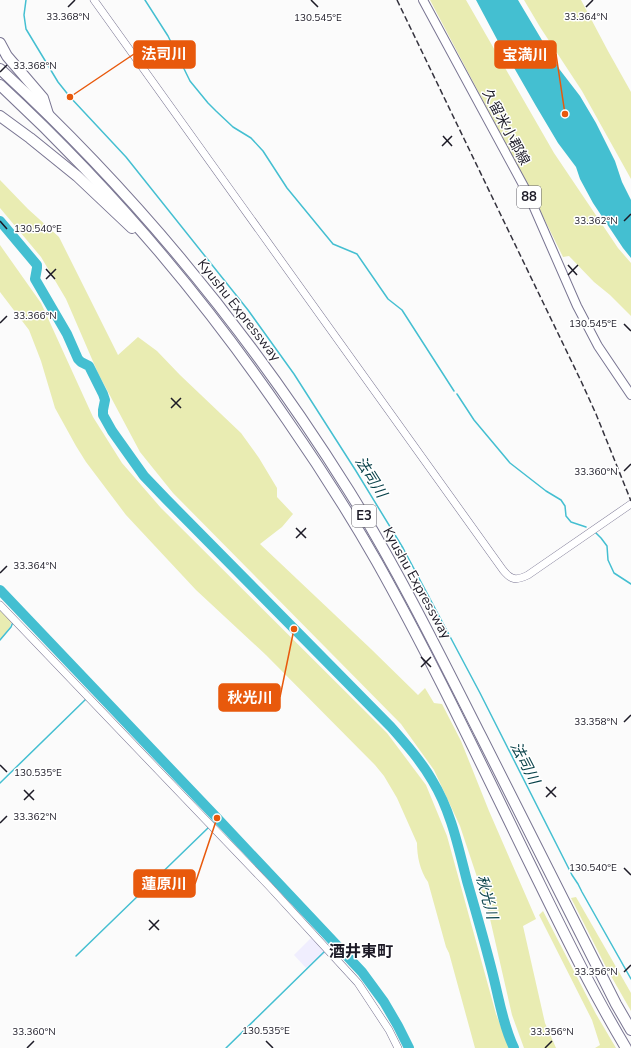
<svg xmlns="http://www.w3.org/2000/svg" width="631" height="1048" font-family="'Nunito Sans','Noto Sans JP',sans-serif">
<rect width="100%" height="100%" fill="#fbfbfb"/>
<polygon fill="#f0eefe" points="312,937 326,953 306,968 294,955"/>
<g fill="#e9ecb2">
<polygon points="430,0 466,0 554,153 618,248 631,263 631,316 610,295 594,282 569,256 563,257 530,190"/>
<polygon points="524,0 581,0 608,51 631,92 631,179 582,91 540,27"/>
<polygon points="0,180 28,209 59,237 118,355 138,337 157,351 180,375 241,433 259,458 277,488 277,497 293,514 282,527 260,544 371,649 418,695 425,688 434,703 442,704 461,741 489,811 536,919 523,926 545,1023 556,1048 524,1048 512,1015 488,910 460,826 434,770 401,724 173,493 140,452 98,373 66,299 41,257 0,208"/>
<path d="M0,245L41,303L93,417L122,463L161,508L387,733L426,785L447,836L496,1014L509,1048H475L449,953L446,947L428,882C420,871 417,856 417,843L397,798L384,776L375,765L266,655L196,590L126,515L86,462L76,446L55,408L41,361L29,330L0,292Z"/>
<polygon points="0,609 12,620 10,627 0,639"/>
<polygon points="576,897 631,993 631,1011 607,969 571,898"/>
<polygon points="543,911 596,1014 616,1048 595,1048 600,1045 592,1020 539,915"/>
</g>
<polygon fill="#44bfd1" points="476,0 518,0 549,52 560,70 580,96 596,123 615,161 622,182 631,200 631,258 623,248 593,203 580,179 576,167 558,143 536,106 509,59 500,45"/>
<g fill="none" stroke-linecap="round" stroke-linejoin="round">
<g stroke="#44bfd1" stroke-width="1.5">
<polyline points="26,0 24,15 26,29 58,82 70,97 126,157 248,310 294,374 356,471 403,548 480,693 572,875 578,884 582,892 631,979"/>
<polyline points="145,0 168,36 190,81 208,103 216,111 233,127 251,138 263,151 287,188 333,244 357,254 388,299 402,310 454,391"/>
<polyline points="457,394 474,420 510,463 546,491 561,500 565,506 566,516 571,522 586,527"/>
<polyline points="595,532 601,538 607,546 608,560 614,573 631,584"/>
<polyline points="0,640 11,627 13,622"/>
<polyline points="0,783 86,699"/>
<polyline points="76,956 209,827"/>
<polyline points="226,1048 324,952"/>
</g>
<g stroke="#44bfd1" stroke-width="10">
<path d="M0,221L37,265V268L35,279L67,334L78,359L81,362L89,366L103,394L105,400L103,410V415L112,431L144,476L167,500L391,727C406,744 421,761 432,780C451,811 458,846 467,881C476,912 485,943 493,975C499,999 503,1025 514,1048"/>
<polyline points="0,590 217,818 362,972 384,1002 398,1026 409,1048"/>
</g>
<g stroke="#797592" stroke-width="8">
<g id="tertiary">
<path d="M94,0L503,570C511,580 516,581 528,575L631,504"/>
<polyline points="0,605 269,886 358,983 389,1030 398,1048"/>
</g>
</g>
<g stroke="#797592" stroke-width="10">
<polyline id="primary" points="423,0 528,194 577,306 598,346 631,395"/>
</g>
<g stroke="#797592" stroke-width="12">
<g id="motorway">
<polyline points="0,43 7,56 43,98 48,114"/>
<path d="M0,69C135,193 252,336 349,491C398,570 439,653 481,736C526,825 571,915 616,1004L631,1030"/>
<path d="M0,85C108,185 204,298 287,420C319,466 349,513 377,562C432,660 480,762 529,862C560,925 590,988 626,1048"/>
<polyline points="0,116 30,138 77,176 132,228"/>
</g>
</g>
<use href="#tertiary" stroke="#fff" stroke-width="7"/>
<use href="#primary" stroke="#fff" stroke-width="8"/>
<use href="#motorway" stroke="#fff" stroke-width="10"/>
<polyline stroke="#35333e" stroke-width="1.5" stroke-dasharray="6 3" stroke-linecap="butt" points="397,0 581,381 596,414 631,501"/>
</g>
<path fill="none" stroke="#1c1a26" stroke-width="1.5" d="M311,0L318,7M68,7L75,0M586,7L593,0M0,72L7,65M443,136L452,146M442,146L452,136M0,221L7,229M624,221L631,214M568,265L577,275M46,269L55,279M568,275L578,265M46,279L56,269M0,323L7,316M624,324L631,331M171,398L181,408M171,408L181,398M624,471L631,464M296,528L306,538M296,538L306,528M0,573L7,566M421,657L431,667M421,667L431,657M624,722L631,715M0,765L7,772M546,787L556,797M24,790L34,800M546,797L556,787M24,800L34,790M0,823L7,816M624,868L631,875M149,920L159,930M149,930L159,920M624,972L631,965M266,1041L273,1048M27,1048L34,1041M545,1048L552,1041"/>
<g text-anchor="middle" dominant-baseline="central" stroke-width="3" stroke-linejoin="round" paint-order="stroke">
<g fill="#fff" stroke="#605f67" stroke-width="1">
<rect x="517" y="186" width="24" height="22" rx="3"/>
<rect x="352" y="505" width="24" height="22" rx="3"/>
</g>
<g font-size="13" font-weight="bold" fill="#1c1a26">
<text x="529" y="197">88</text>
<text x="364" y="516">E3</text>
</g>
<g font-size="14" fill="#1c1a26" stroke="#fff">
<text transform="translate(506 127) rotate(62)">久留米小郡線</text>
<text transform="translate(239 310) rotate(52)">Kyushu Expressway</text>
<text transform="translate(417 583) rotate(61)">Kyushu Expressway</text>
</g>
<g font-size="15" font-style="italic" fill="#043e46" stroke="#fff">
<text transform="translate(371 477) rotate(58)">法司川</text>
<text transform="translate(525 763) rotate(63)">法司川</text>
<text transform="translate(487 897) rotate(75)">秋光川</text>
</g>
<g font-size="16" font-weight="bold" fill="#1c1a26" stroke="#fff">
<text x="361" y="952">酒井東町</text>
</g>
</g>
<g font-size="10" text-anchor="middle" fill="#1c1a26" stroke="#fff" stroke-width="3" stroke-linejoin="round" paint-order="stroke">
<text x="68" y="20">33.368°N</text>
<text x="586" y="20">33.364°N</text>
<text x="318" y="21">130.545°E</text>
<text x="35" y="69">33.368°N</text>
<text x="596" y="224">33.362°N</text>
<text x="38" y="232">130.540°E</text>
<text x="35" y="319">33.366°N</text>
<text x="593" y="327">130.545°E</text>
<text x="596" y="475">33.360°N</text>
<text x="35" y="569">33.364°N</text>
<text x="596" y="725">33.358°N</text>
<text x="38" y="776">130.535°E</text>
<text x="35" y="820">33.362°N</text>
<text x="593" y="871">130.540°E</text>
<text x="596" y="975">33.356°N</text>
<text x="266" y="1034">130.535°E</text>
<text x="34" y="1035">33.360°N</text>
<text x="552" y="1035">33.356°N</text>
</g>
<path fill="none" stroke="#e8590c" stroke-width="1.5" d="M70 97L134 54M565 114L556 54M294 629L280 697M217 818L195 884"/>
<g fill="#e8590c" stroke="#fff" stroke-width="1.5">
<circle cx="70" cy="97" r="4"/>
<circle cx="565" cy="114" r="4"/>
<circle cx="294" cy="629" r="4"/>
<circle cx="217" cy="818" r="4"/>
</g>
<g fill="#e8590c" stroke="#e8590c" stroke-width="1.5">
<rect x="134" y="41" width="61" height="27" rx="4"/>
<rect x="495" y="41" width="61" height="27" rx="4"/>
<rect x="219" y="684" width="61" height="27" rx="4"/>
<rect x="134" y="870" width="61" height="27" rx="4"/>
</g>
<g font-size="15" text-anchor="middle" font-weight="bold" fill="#fff">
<text x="164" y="59">法司川</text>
<text x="525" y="60">宝満川</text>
<text x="250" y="703">秋光川</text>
<text x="164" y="889">蓮原川</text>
</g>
</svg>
